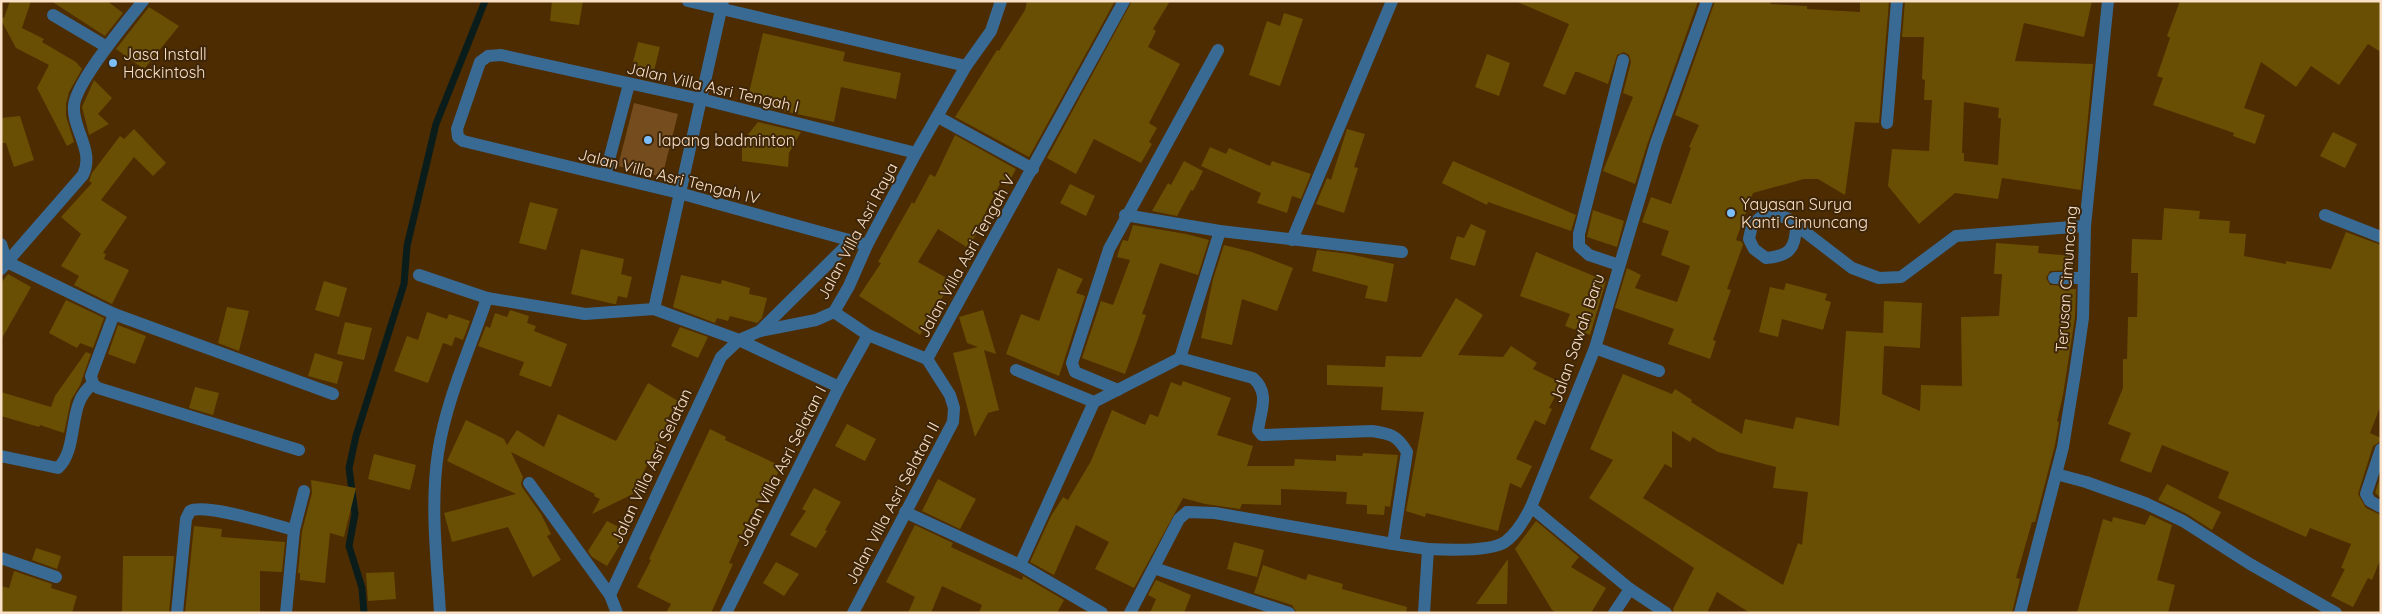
<svg xmlns="http://www.w3.org/2000/svg" width="2382" height="614" font-family="Quicksand,sans-serif">
<rect width="100%" height="100%" fill="#4d2c01"/>
<polygon fill="#754c1e" points="634,103 678,114 662,177 618,166"/>
<g fill="none" stroke-linecap="round" stroke-linejoin="round">
<polyline stroke="#0a1d1b" stroke-width="7" points="364,613 362,588 349,546 355,514 349,468 356,436 404,284 407,246 436,124 485,1"/>
</g>
<g fill="#694f03" fill-rule="evenodd">
<polygon points="10,1 31,1 22,28 44,39 42,42 76,62 82,69 69,92 66,104 66,116 74,142 67,146 37,88 49,65 16,48 1,20 1,17 4,18"/>
<polygon points="51,1 107,1 123,13 105,36"/>
<polygon points="552,1 583,1 579,25 550,21"/>
<polygon points="1027,1 1115,1 1029,157 955,117 997,50 999,51 1025,10"/>
<polygon points="1132,1 1170,1 1153,29 1156,31 1148,47 1180,64 1149,123 1157,128 1149,142 1152,144 1141,163 1094,139 1076,174 1047,158"/>
<polygon points="1515,1 1698,1 1647,145 1635,184 1603,171 1633,97 1623,93 1631,62 1629,55 1624,52 1617,55 1608,84 1578,72 1575,72 1565,95 1543,86 1569,24"/>
<polygon points="1715,1 1772,1 1770,4 1807,6 1807,9 1860,12 1860,1 1889,1 1879,123 1855,122 1845,195 1818,179 1804,179 1753,193 1736,240 1742,242 1743,245 1727,289 1731,290 1713,340 1716,341 1710,359 1668,344 1674,329 1615,308 1627,268 1641,275 1635,288 1677,302 1690,266 1661,255 1669,231 1642,222 1651,197 1671,204 1691,148 1689,147 1699,125 1675,115"/>
<path d="M1905,1H2092L2084,37L2024,23L2015,61L2093,64L2081,190L2002,178L1998,199L1955,193L1919,224L1888,186L1892,149L1929,151L1932,100H1924L1925,80L1922,79L1924,37H1902ZM1964,102L1999,108L1998,118H2001L1998,165L1964,161V153H1962Z"/>
<polygon points="2180,1 2381,1 2381,52 2368,44 2339,85 2311,66 2296,87 2261,62 2244,108 2265,115 2255,144 2233,136 2234,133 2153,105 2163,78 2157,76 2170,38 2167,36"/>
<polygon points="149,7 179,26 144,69 116,49"/>
<polygon points="1284,13 1303,19 1280,86 1249,75 1267,21 1280,26"/>
<polygon points="763,33 845,52 843,61 901,73 896,99 841,87 834,122 769,108 775,100 749,93"/>
<polygon points="638,42 660,47 652,79 630,74"/>
<polygon points="1487,54 1510,63 1499,96 1475,87"/>
<polygon points="94,80 112,98 98,114 109,124 89,135 82,107"/>
<polygon points="20,116 34,160 14,167 6,143 1,143 1,118"/>
<polygon points="758,122 801,132 789,153 788,167 742,161 742,142"/>
<polygon points="134,129 166,163 153,176 134,157 101,200 127,217 103,253 106,254 104,259 129,270 112,304 74,285 79,276 61,266 81,234 61,217 92,183 89,181 92,173 120,136 124,139"/>
<polygon points="1347,129 1365,134 1354,167 1358,168 1344,213 1316,204 1327,178 1331,180"/>
<polygon points="2333,132 2357,144 2345,168 2320,156"/>
<polygon points="955,135 1016,169 1007,186 1001,182 985,213 988,215 968,248 938,229 918,262 952,281 920,335 859,296 881,263 878,262 912,202 914,204 930,174 935,177"/>
<polygon points="1210,147 1226,154 1229,148 1270,166 1272,161 1311,174 1301,199 1292,196 1287,213 1257,203 1261,193 1201,166"/>
<polygon points="1184,161 1203,171 1193,191 1191,190 1177,216 1152,211 1168,183 1171,185"/>
<polygon points="1453,161 1576,215 1571,231 1488,202 1487,205 1442,183"/>
<polygon points="1070,184 1095,196 1086,216 1060,203"/>
<polygon points="530,202 558,209 546,250 519,243"/>
<polygon points="2164,208 2200,211 2199,219 2230,221 2229,233 2246,234 2244,256 2286,264 2286,261 2331,269 2346,232 2381,245 2381,405 2370,433 2381,438 2381,441 2373,446 2358,494 2366,508 2381,515 2381,558 2372,580 2368,578 2353,607 2331,596 2345,569 2341,568 2351,544 2310,528 2306,537 2218,498 2229,472 2162,445 2151,473 2120,461 2131,433 2108,424 2123,388 2123,359 2127,359 2128,317 2137,317 2138,273 2131,273 2132,239 2162,240"/>
<polygon points="1593,210 1624,221 1617,247 1587,237"/>
<polygon points="1471,224 1486,231 1475,266 1450,259 1457,236 1464,238"/>
<polygon points="1133,225 1186,234 1209,240 1198,275 1160,263 1142,314 1146,315 1138,339 1125,374 1082,358 1101,301 1113,305 1130,260 1117,257 1120,247 1123,240 1128,241"/>
<path d="M1996,243L2039,246L2038,253L2073,256L2072,270L2050,271L2046,278L2050,285L2071,286V289H2076L2075,317L2063,395L2057,421L2059,422L2055,445L2035,522H2032L2016,578L2020,579L2012,613H1750L1717,592L1707,613H1674L1673,609L1694,568L1589,498L1613,460L1590,449L1623,374L1672,394L1675,389L1692,400L1691,402L1742,434L1745,419L1793,429L1796,417L1839,426L1846,331L1883,333L1884,301L1922,303L1920,348L1884,346L1882,394L1920,411L1921,385L1962,386L1961,317L1999,316L2002,274H1994ZM1672,431L1690,442L1693,437L1718,452L1776,467L1773,488L1808,492L1802,545L1798,543L1783,585L1643,498L1665,464L1672,468Z"/>
<polygon points="1224,245 1252,252 1293,268 1277,311 1242,299 1232,345 1201,338 1213,279"/>
<polygon points="581,249 624,259 621,274 632,277 627,298 618,296 616,304 614,304 571,294"/>
<polygon points="1317,250 1349,254 1394,264 1387,302 1365,298 1368,286 1312,271"/>
<polygon points="1536,252 1606,281 1590,335 1565,326 1570,314 1520,296"/>
<polygon points="1058,268 1083,279 1076,293 1085,296 1059,376 1006,354 1021,314 1039,321"/>
<polygon points="8,274 31,287 1,340 1,283"/>
<polygon points="681,275 721,284 722,280 750,288 749,294 767,298 762,318 757,323 730,316 728,321 717,318 715,323 673,307"/>
<polygon points="324,281 347,288 339,317 315,310"/>
<polygon points="1786,283 1827,294 1825,300 1831,302 1823,330 1782,319 1778,337 1759,332 1770,287 1784,290"/>
<polygon points="1456,298 1483,315 1458,355 1503,357 1511,346 1537,363 1533,369 1562,383 1549,408 1552,409 1545,425 1535,420 1516,459 1532,466 1521,488 1510,483 1498,531 1426,513 1425,517 1406,511 1424,412 1381,410 1383,387 1327,385 1327,365 1385,367 1386,356 1421,357"/>
<polygon points="66,300 104,318 93,348 80,343 77,348 49,333"/>
<polygon points="227,307 249,311 239,351 218,343"/>
<polygon points="510,310 529,316 527,323 536,326 534,331 567,344 551,387 519,375 524,362 478,346 486,326 490,328 495,313 507,317"/>
<polygon points="983,310 996,354 984,350 999,410 988,413 975,437 953,353 978,347 967,343 959,317"/>
<polygon points="427,312 447,319 449,314 470,321 463,340 455,337 452,346 443,343 428,383 394,371 407,336 418,340"/>
<polygon points="345,322 372,328 364,360 337,354"/>
<polygon points="118,325 146,336 135,364 108,354"/>
<polygon points="680,327 708,337 698,358 671,346"/>
<polygon points="86,352 91,354 80,385 71,400 64,433 40,425 39,427 1,416 1,392 51,407 55,396"/>
<polygon points="315,353 343,362 337,384 308,376"/>
<polygon points="1183,381 1231,398 1217,435 1253,446 1247,466 1294,466 1295,459 1336,461 1336,455 1362,456 1363,453 1398,455 1390,507 1385,506 1384,515 1367,514 1367,505 1346,504 1347,492 1281,489 1281,505 1242,504 1240,509 1205,504 1183,498 1134,588 1095,569 1109,542 1076,525 1054,575 1030,562 1051,516 1063,497 1068,500 1091,461 1112,410 1145,425 1150,414 1158,417 1171,382 1181,386"/>
<polygon points="648,383 678,401 667,419 669,420 633,494 592,514 600,499 594,496 595,494 511,452 523,477 521,483 522,487 541,514 551,534 547,536 561,560 533,577 508,527 452,542 444,513 516,494 447,461 466,420 504,439 507,445 517,430 544,447 558,414 616,441"/>
<polygon points="195,387 219,393 213,415 189,408"/>
<polygon points="847,424 876,439 865,461 835,446"/>
<polygon points="710,429 726,437 725,440 781,466 769,493 765,491 754,515 751,514 729,563 733,564 711,613 666,613 671,604 637,587 651,560 649,559"/>
<polygon points="374,454 416,465 410,490 368,479"/>
<polygon points="2381,475 2381,498 2375,493"/>
<polygon points="938,479 976,499 960,529 922,511"/>
<polygon points="311,480 356,488 344,537 330,533 325,583 300,580 300,573 298,573 302,531 312,493"/>
<polygon points="2167,484 2221,512 2212,530 2187,514 2158,500"/>
<polygon points="814,488 841,502 825,530 827,531 816,548 790,535 806,511 802,509"/>
<polygon points="2150,515 2172,525 2157,580 2175,585 2168,613 2077,613 2103,519 2112,522 2113,517 2145,525"/>
<polygon points="607,521 628,532 607,566 592,557 588,551"/>
<polygon points="1536,521 1579,557 1571,567 1606,588 1591,613 1557,613 1552,610 1515,549"/>
<polygon points="915,525 953,543 951,547 1022,580 1023,576 1047,590 1064,600 1057,613 979,613 982,605 942,586 931,613 908,613 915,597 886,582"/>
<polygon points="194,526 222,529 221,537 285,542 282,572 260,571 260,613 185,613"/>
<polygon points="1234,542 1264,550 1257,577 1227,569"/>
<polygon points="36,548 61,556 57,569 32,560"/>
<polygon points="123,556 174,556 169,613 122,613"/>
<polygon points="1508,559 1507,604 1476,604"/>
<polygon points="776,562 799,574 784,596 763,583"/>
<polygon points="1263,565 1306,580 1308,574 1343,584 1342,589 1407,607 1406,613 1297,613 1292,605 1254,593"/>
<polygon points="14,571 52,584 51,588 77,596 72,613 1,613 1,586 9,588"/>
<polygon points="394,572 396,599 368,601 366,573"/>
<polygon points="1156,580 1191,595 1184,613 1150,613 1156,599 1148,595"/>
</g>
<g fill="none" stroke-linecap="round" stroke-linejoin="round">
<g stroke="#396a94" stroke-width="12">
<polyline points="688,1 966,66"/>
<polyline points="53,15 107,47"/>
<polyline points="938,117 1033,169"/>
<polyline points="1887,123 1897,1"/>
<polyline points="605,175 629,84"/>
<polyline points="1125,215 1220,231 1402,252"/>
<polyline points="2325,215 2381,237"/>
<path d="M1796,225C1796,249 1789,256 1766,258L1754,249L1749,239L1752,225L1761,217L1775,215L1787,218L1852,268L1879,278L1901,277L1956,236L2085,226"/>
<polyline points="1292,240 1392,1"/>
<polyline points="1,244 7,262 114,314 333,394"/>
<polyline points="867,245 679,193 463,141 458,137 457,129 480,62 488,56 501,55 701,99 916,153"/>
<polyline points="1619,265 1589,255 1579,246 1579,234 1623,60"/>
<path d="M1,269L83,175C95,151 72,129 74,106C75,83 127,21 143,1"/>
<polyline points="419,275 487,298 585,314 654,309 739,340 760,331 816,320 834,312 849,286 867,245 916,153 966,66 991,31 1001,1"/>
<polyline points="2054,278 2083,278"/>
<polyline points="654,309 723,1"/>
<polyline points="834,312 868,335 927,359 950,395 954,408 953,422 853,613"/>
<polyline points="114,314 91,376 93,384 98,388 299,450"/>
<polyline points="760,331 851,241"/>
<polyline points="1595,348 1659,371"/>
<polyline points="1180,358 1220,231"/>
<polyline points="927,359 1124,1"/>
<polyline points="1016,370 1094,402"/>
<polyline points="1118,390 1075,372 1072,363 1109,249 1218,50"/>
<polyline points="2381,449 2366,494 2370,501 2381,507"/>
<path d="M1,456L58,468C80,447 66,403 93,384"/>
<polyline points="2056,474 2086,482 2145,503 2183,521 2250,564 2336,613"/>
<polyline points="529,483 610,595 617,613"/>
<polyline points="1531,507 1630,589 1666,613"/>
<polyline points="905,512 1020,565 1102,613"/>
<polyline points="1,558 56,577"/>
<path d="M1020,565L1094,402L1180,358L1253,378C1270,393 1261,410 1258,430L1262,435L1372,431C1391,434 1397,435 1407,452L1393,544L1428,549"/>
<polyline points="1154,568 1289,613"/>
<polyline points="610,595 721,357 739,340 839,387"/>
<path d="M177,613L186,519L190,511C206,503 274,525 294,530"/>
<polyline points="286,613 294,530 304,491"/>
<path d="M440,613C437,560 430,506 438,453C446,400 470,349 487,298"/>
<polyline points="726,613 839,387 868,335"/>
<polyline points="1130,613 1179,519 1187,512 1215,513 1393,544"/>
<path d="M1424,613L1428,549C1447,550 1490,552 1505,542C1516,534 1525,519 1531,507L1595,348L1656,143L1707,1"/>
<polyline points="1614,613 1630,589"/>
<polyline points="2020,613 2063,447 2075,373 2083,318 2085,226 2108,1"/>
</g>
</g>
<g fill="#7cbef9" stroke="#3c2509" stroke-width="2">
<circle cx="113" cy="63" r="5"/>
<circle cx="648" cy="140" r="5"/>
<circle cx="1731" cy="213" r="5"/>
</g>
<g text-anchor="middle" dominant-baseline="central" stroke-width="4" stroke-linejoin="round" paint-order="stroke">
<g font-size="16" fill="#fae0c6" stroke="#3c2509" text-anchor="start">
<text x="123" y="54">Jasa Install<tspan x="123" dy="18">Hackintosh</tspan></text>
<text x="658" y="140">lapang badminton</text>
<text x="1741" y="204">Yayasan Surya<tspan x="1741" dy="18">Kanti Cimuncang</tspan></text>
</g>
<g font-size="16" fill="#fae0c6" stroke="#3c2509">
<text transform="translate(713 87) rotate(13)">Jalan Villa Asri Tengah I</text>
<text transform="translate(669 176) rotate(14)">Jalan Villa Asri Tengah IV</text>
<text transform="translate(857 231) rotate(-62)">Jalan Villa Asri Raya</text>
<text transform="translate(966 256) rotate(-61)">Jalan Villa Asri Tengah V</text>
<text transform="translate(2066 279) rotate(-86)">Terusan Cimuncang</text>
<text transform="translate(1577 338) rotate(-71)">Jalan Sawah Baru</text>
<text transform="translate(651 466) rotate(-65)">Jalan Villa Asri Selatan</text>
<text transform="translate(781 466) rotate(-63)">Jalan Villa Asri Selatan I</text>
<text transform="translate(892 503) rotate(-62)">Jalan Villa Asri Selatan II</text>
</g>
</g>
<rect width="2382" height="614" fill="none" stroke="#fae0c6" stroke-width="5"/>
</svg>
